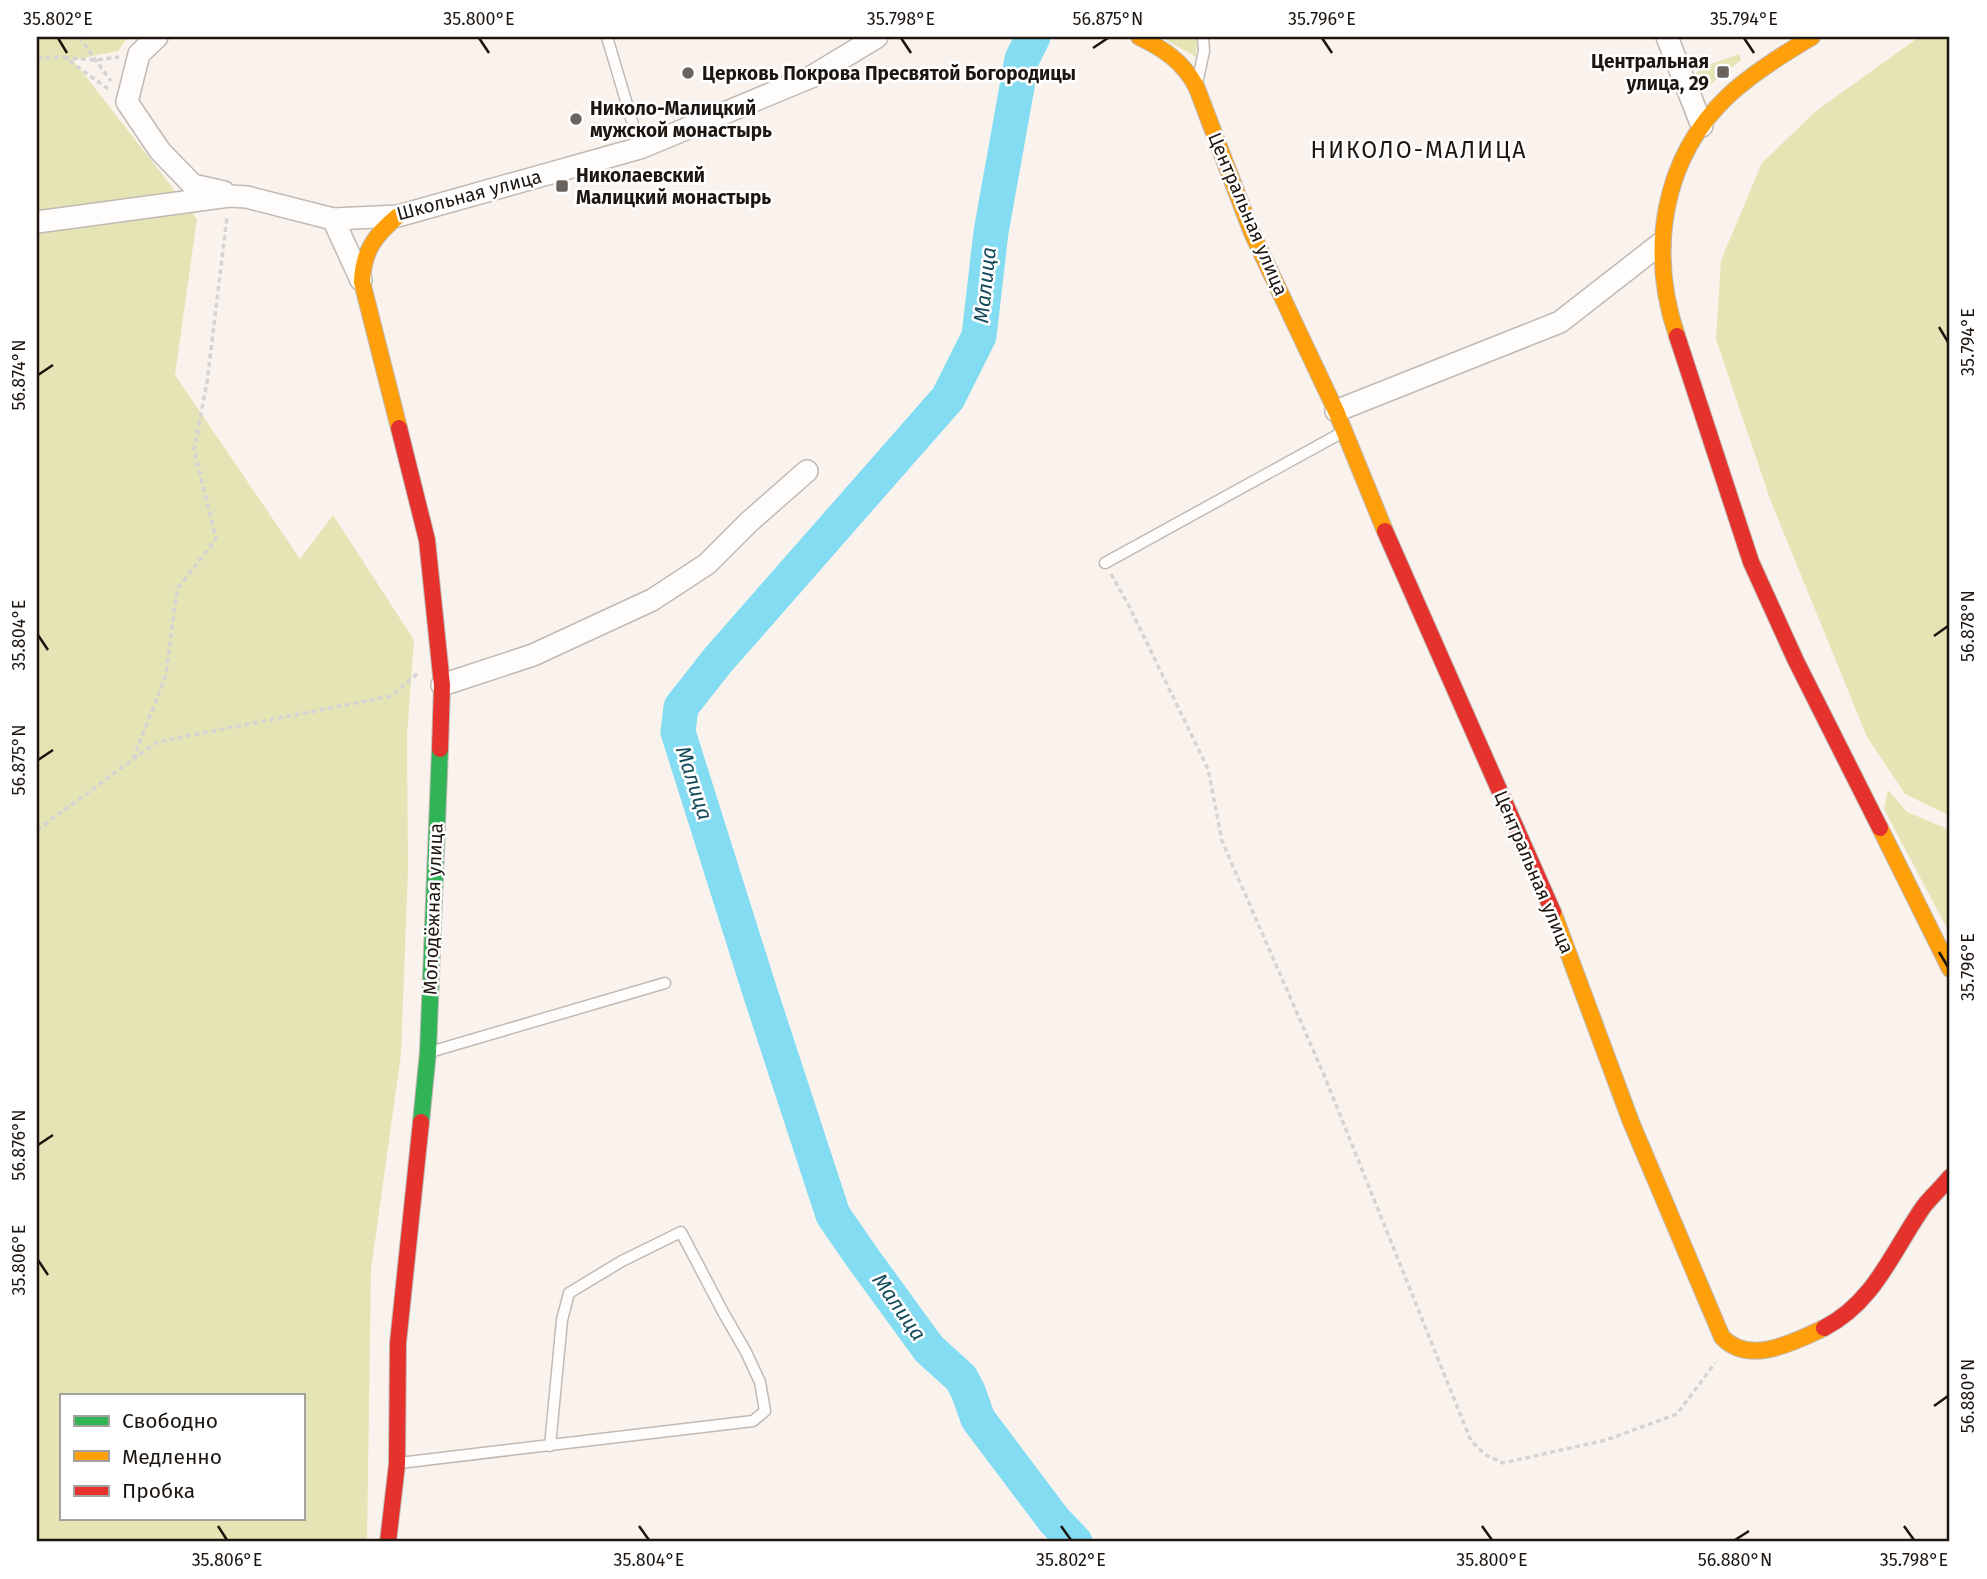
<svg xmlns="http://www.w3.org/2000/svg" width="1987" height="1579" font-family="'Fira Sans',sans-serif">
<rect width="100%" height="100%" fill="#faf3ed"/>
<g fill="#e5e4b5" fill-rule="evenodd">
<path d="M37,37H128L118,51L73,60L197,219L175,375L300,559L333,515L414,640L407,736L408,870L401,1054L371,1270L367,1542H37ZM61,1395H303V1518H61Z"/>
<polygon points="1161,37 1197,37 1196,57"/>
<polygon points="1919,37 1950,37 1950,816 1905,794 1867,737 1770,499 1716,339 1721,260 1762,163 1816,111"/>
<polygon points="1739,54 1741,60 1702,91 1696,90 1691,81 1700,68"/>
<polygon points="1888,790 1907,812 1950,830 1950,934 1884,809"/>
</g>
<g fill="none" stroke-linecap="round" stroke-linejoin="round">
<polyline stroke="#84dcf2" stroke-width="35" points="1033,37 1022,59 991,232 979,336 948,398 718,660 681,707 678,732 759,989 833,1215 862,1257 929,1349 961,1378 968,1391 978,1419 1054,1520 1075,1542"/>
<g stroke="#c0b9b4" stroke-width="13">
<g id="lane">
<polyline points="607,37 640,148"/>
<polyline points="1198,79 1204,51 1203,37"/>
<polyline points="1105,563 1343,432"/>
<polyline points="430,1052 665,983"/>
<polyline points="399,1463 753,1421 765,1411 760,1382 746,1352 723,1312 681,1232 622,1261 569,1293 562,1320 550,1446"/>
</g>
</g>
<g stroke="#c0b9b4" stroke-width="24">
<g id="street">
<polyline points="157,37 139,54 127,102 160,151 193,185 224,192"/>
<polyline points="1667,37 1702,126"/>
<polyline points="333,219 361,280"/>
<polyline points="37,222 229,196 247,197 333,219 398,216 640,148 811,77 877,37"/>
<polyline points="1336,411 1560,322 1660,244"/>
<polyline points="442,685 533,655 652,600 707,564 749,522 807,471"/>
</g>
</g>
<g stroke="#c0b9b4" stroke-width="18">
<polyline id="fast" points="421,1122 428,1052 440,749"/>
</g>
<g stroke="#c0b9b4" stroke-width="18">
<g id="slow">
<path d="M1139,37C1164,49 1182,61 1196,86L1252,233L1336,411L1385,531"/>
<path d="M398,216C375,235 363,251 362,282L399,428"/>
<path d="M1677,336C1648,251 1662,158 1729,95C1754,72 1783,54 1812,37"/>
<polyline points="1880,828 1950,969"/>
<path d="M1553,912L1631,1122L1722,1337C1749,1366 1794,1342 1824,1328"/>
</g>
</g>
<g stroke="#c0b9b4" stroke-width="18">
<g id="jam">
<polyline points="1677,336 1751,562 1796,661 1880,828"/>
<polyline points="399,428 427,540 442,685 440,749"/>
<polyline points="1385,531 1553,912"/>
<path d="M1824,1328C1875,1302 1893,1250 1924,1206C1932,1196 1942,1187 1950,1177"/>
<polyline points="388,1542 397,1464 398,1343 421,1122"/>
</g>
</g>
<g stroke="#d6d4d2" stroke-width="3.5" stroke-dasharray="5 3.5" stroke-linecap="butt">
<polyline points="79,37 111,81"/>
<polyline points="37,58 64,57 111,91"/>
<polyline points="64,58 96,60 119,57"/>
<polyline points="1111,574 1129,606 1208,769 1222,841 1324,1075 1471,1441 1486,1455 1503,1463 1606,1440 1677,1414 1715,1363"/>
<polyline points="133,759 166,675 177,589 216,539 194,450 207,382 227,217"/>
<polyline points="37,830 157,742 391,696 417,674"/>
</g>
<use href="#lane" stroke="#fefdfc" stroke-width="10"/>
<use href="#street" stroke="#fefdfc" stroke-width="21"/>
<use href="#fast" stroke="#30b455" stroke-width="16"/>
<use href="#slow" stroke="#ff9f0a" stroke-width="16"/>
<use href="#jam" stroke="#e5322d" stroke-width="16"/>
</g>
<path fill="none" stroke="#1c1510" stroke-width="2.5" d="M58,38L67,53M479,38L489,53M901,38L911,53M1322,38L1332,53M1744,38L1754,53M1093,48L1108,38M1939,327L1948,342M38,375L53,365M38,635L48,650M1934,636L1948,626M38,760L53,750M1939,952L1948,967M38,1145L53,1135M38,1260L48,1275M1934,1406L1948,1396M218,1526L227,1540M639,1526L649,1540M1061,1526L1071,1540M1482,1526L1492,1540M1904,1526L1914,1540M1735,1540L1749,1531"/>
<g fill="#6a635d" stroke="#fff" stroke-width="2.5">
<rect x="1716" y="65" width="14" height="14" rx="3.5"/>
<circle cx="688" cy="73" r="7"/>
<circle cx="576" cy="119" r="7"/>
<rect x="555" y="179" width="14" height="14" rx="3.5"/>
</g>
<g text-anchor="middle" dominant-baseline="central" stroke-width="5" stroke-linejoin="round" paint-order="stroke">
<g font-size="19" font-weight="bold" fill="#1c1510" stroke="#fff" text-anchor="start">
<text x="1709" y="61" text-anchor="end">Центральная<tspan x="1709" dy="22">улица, 29</tspan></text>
<text x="702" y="73">Церковь Покрова Пресвятой Богородицы</text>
<text x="590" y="108">Николо-Малицкий<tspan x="590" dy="22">мужской монастырь</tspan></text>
<text x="576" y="175">Николаевский<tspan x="576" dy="22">Малицкий монастырь</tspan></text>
</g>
<g font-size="19" fill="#1c1510" stroke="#fff">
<text transform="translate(469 195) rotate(-15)">Школьная улица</text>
<text transform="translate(1248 214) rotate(67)">Центральная улица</text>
<text transform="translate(1534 872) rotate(67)">Центральная улица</text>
<text transform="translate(433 909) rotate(-88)">Молодёжная улица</text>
</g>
<g font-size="21" font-style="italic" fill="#154b5a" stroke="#fff">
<text transform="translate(985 285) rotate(-84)">Малица</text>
<text transform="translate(694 783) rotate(72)">Малица</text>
<text transform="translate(899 1307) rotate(55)">Малица</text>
</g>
<g font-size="23" letter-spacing="2" fill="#1c1510" stroke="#fff">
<text x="1419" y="150">НИКОЛО-МАЛИЦА</text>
</g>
</g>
<rect width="1987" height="1579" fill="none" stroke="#ffffff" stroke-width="77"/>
<rect x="60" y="1394" width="245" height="126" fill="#ffffff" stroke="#a4a19f" stroke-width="2"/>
<rect x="74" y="1416" width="35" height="10" fill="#30b455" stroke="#a4a19f" stroke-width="2"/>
<text x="122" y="1428" font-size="21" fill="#1c1510">Свободно</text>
<rect x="74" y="1451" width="35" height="10" fill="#ff9f0a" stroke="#a4a19f" stroke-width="2"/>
<text x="122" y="1464" font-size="21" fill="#1c1510">Медленно</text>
<rect x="74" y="1486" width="35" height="10" fill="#e5322d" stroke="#a4a19f" stroke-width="2"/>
<text x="122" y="1498" font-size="21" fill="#1c1510">Пробка</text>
<rect x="38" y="38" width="1910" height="1502" fill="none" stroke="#1c1510" stroke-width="2.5"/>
<g font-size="18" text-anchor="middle" fill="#1c1510">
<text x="58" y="25">35.802°E</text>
<text x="479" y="25">35.800°E</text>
<text x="901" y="25">35.798°E</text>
<text x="1108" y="25">56.875°N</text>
<text x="1322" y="25">35.796°E</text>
<text x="1744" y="25">35.794°E</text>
<text transform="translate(1968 342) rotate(-90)" y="6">35.794°E</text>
<text transform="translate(19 375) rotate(-90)" y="6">56.874°N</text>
<text transform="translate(1968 626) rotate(-90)" y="6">56.878°N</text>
<text transform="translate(19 635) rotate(-90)" y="6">35.804°E</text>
<text transform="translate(19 760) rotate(-90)" y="6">56.875°N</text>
<text transform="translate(1968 967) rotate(-90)" y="6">35.796°E</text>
<text transform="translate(19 1145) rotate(-90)" y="6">56.876°N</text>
<text transform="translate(19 1260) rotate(-90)" y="6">35.806°E</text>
<text transform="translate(1968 1396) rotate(-90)" y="6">56.880°N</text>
<text x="227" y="1566">35.806°E</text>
<text x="649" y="1566">35.804°E</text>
<text x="1071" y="1566">35.802°E</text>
<text x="1492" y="1566">35.800°E</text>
<text x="1735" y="1566">56.880°N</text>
<text x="1914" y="1566">35.798°E</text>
</g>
</svg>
